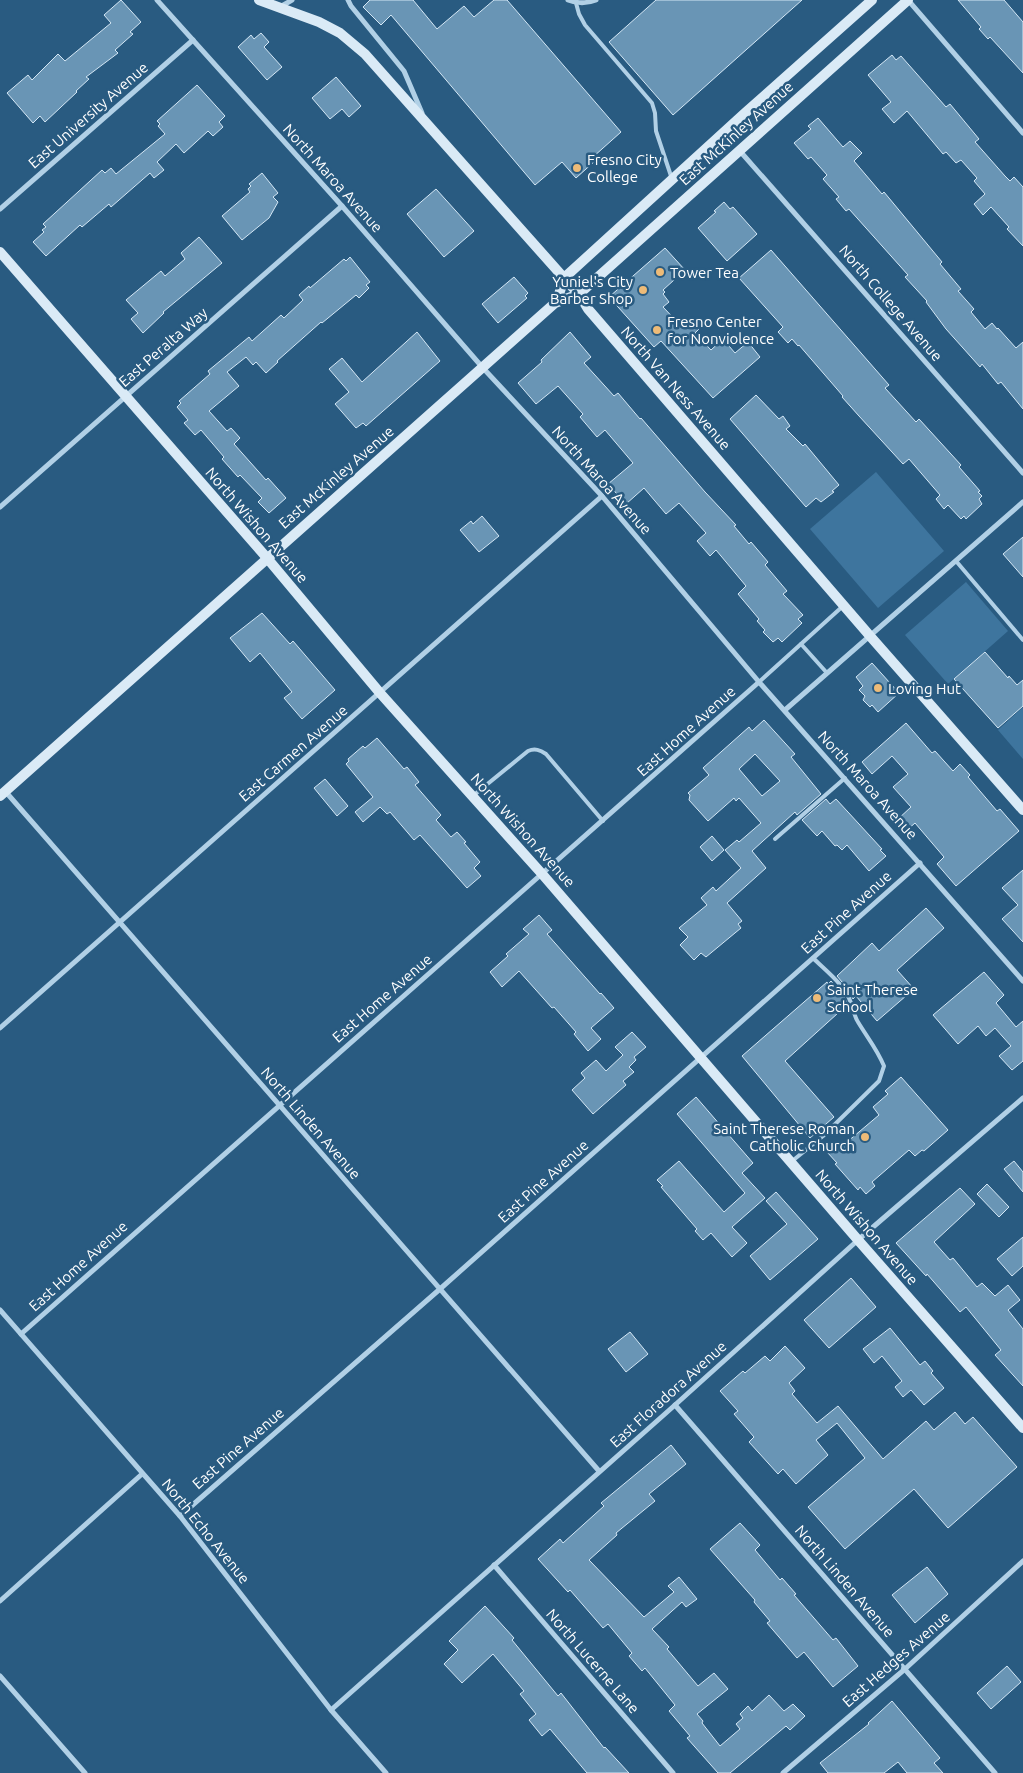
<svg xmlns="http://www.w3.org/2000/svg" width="1023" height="1773" font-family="Ubuntu,sans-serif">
<rect width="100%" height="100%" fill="#295b81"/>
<g fill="#3e759e">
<polygon points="876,472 944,551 878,608 810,529"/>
<polygon points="966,582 1008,631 948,684 905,635"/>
<polygon points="1023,707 1023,759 998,730"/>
</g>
<g fill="#6995b5" stroke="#d4e7f5" fill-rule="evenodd">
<polygon points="121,0 141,22 130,32 133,34 115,50 118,53 86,77 89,79 76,91 77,92 45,122 40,116 33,123 7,93 28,75 32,80 58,54 65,61 111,23 104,15"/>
<polygon points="370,0 413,0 437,29 464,6 474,17 494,0 507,0 621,132 593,157 596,160 576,178 562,162 535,185 391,15 381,25 363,7"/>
<polygon points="656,0 802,0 673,115 609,42"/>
<polygon points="958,0 1004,0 1023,22 1023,73 990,37 988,39 979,29 981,27"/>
<polygon points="261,33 269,42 264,47 282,67 267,80 238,47 251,35 254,39"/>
<polygon points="892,55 896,60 901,56 946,107 950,104 979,139 975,142 1005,176 1010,181 1014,177 1023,187 1023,246 1007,229 1009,227 991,207 983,215 974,204 985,194 974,181 977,178 961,160 956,163 946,152 943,154 907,111 894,123 882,109 891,102 868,75"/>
<polygon points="336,77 361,106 349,117 342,109 330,119 312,98"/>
<polygon points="197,85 225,116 219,122 223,127 213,136 208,131 184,153 176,144 157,162 164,170 154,178 150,173 111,207 109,204 82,227 80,225 46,256 33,242 44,232 42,230 46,227 43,224 102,170 105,173 111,168 116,174 165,134 158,126 160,124 157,121"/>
<polygon points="818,118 843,147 850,141 862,153 854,161 882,194 884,192 942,262 940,264 961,289 958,291 974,309 971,312 985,329 992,323 997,329 998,328 1016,348 1023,342 1023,409 1001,382 998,384 982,364 980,367 946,329 926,302 927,301 905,277 908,275 849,209 846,211 836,199 839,197 823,179 827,175 811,157 808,159 794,143 811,129 808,126"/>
<polygon points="262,173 278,193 273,197 278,202 269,218 242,240 222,216 250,192 248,189 251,186 249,184"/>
<polygon points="436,189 474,231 444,257 407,214"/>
<polygon points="724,202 730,209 733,207 757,234 727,261 698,228 716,212 714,211"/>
<polygon points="199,237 222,263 163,312 164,313 143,333 131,319 138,313 126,300 161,271 165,276 185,259 181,253"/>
<polygon points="665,248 685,270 663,290 665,292 663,294 669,302 663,307 683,328 692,320 700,328 695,333 711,350 723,339 735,353 748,342 760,357 713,398 661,341 654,347 609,297"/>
<polygon points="771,250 889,385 885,388 916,422 919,419 961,465 959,467 980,491 978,492 982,496 979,499 982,504 966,519 964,516 961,519 948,505 944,509 936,499 940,495 909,459 903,464 859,416 842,397 843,396 799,345 798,346 792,339 788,343 778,332 783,327 739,278"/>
<polygon points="350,257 370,282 366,285 369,288 359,298 356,295 322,323 321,322 277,361 278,362 266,373 256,362 253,365 246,357 227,372 239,386 209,411 227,431 231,428 240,438 234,444 266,480 268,478 286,498 269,513 258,502 262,498 240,475 238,477 222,459 224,457 201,430 195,435 184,423 188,420 177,407 181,403 179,401 210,374 208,371 249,337 252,341 281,315 284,318 303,300 299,295 309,286 310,288 344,259 346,261"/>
<polygon points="514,277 528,293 525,296 527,298 498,323 482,304"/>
<polygon points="417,332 440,361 366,426 363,423 356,428 335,404 349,392 329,369 342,358 362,382"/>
<polygon points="570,332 591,357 584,363 614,396 618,393 640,419 641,418 705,492 736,525 734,526 749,544 751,542 768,562 765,565 787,591 783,594 803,615 798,619 802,623 782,642 778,638 773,642 763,632 765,630 757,621 759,619 738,594 746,586 716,550 710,556 697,541 706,533 679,503 666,514 644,488 626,504 608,484 633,463 605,430 597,437 580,417 583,414 558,386 536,404 518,383 542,362 541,360"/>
<polygon points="756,395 779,419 783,416 790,426 786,429 803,446 805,444 839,485 832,491 834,492 821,502 816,498 806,507 730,419"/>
<polygon points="482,516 499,536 479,552 460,530 471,521 473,524"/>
<polygon points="1023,537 1023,577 1003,554"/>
<polygon points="262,613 290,644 293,641 335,690 302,719 284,698 292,692 260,653 250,662 230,638"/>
<polygon points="985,652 1008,678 1009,676 1017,685 1023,680 1023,706 998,728 954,679"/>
<polygon points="872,663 899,693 878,712 872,705 870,707 863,700 865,696 859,690 863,686 856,677"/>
<path d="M764,720L795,754L791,757L821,794L797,815L795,812L752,851L766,868L727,903L742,921L738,924L741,928L706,957L701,953L694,960L680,945L688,937L679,928L707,905L701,898L713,887L716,891L741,868L725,850L737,840L739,842L761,823L739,798L736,801L734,798L708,821L689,800L690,795L688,793L709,775L703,768L749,727L752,731ZM755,754L780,781L762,796L739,769Z"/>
<polygon points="906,723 932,753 935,751 953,771 960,764 970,775 968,777 997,811 1000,809 1019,831 956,886 937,864 944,857 915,823 907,830 897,820 911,807 893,787 908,774 892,756 872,774 862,762"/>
<polygon points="377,738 404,769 407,767 419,782 415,785 441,815 436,820 451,837 457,832 466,842 464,843 480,862 474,868 481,876 467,888 420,835 414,840 390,812 387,814 380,807 363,822 355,812 373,797 346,764 349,761 348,759 363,746 365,748"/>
<polygon points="325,779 348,806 337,816 314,788"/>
<polygon points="826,799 830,804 836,799 882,849 880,850 886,856 869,871 847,845 842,850 837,845 835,846 822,831 817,836 802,820"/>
<polygon points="712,836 724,850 712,861 700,847"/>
<polygon points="1023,870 1023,942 1002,919 1018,905 1002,888"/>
<polygon points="926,908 944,928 897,970 914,989 877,1021 856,996 853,999 847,988 837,976 872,943 879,951"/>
<polygon points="539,915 552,930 547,934 600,994 601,993 614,1008 591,1028 601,1039 588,1051 574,1034 576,1032 554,1007 552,1008 519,971 502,987 490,972 508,956 506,954 529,934 523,929"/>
<polygon points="984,972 1004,995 996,1003 1016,1027 1023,1021 1023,1061 1012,1070 999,1056 1011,1046 995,1028 986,1036 978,1026 958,1044 933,1015"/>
<polygon points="831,981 841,992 848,1004 785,1061 834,1117 810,1138 742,1056 827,982 828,984"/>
<polygon points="632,1032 646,1047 634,1057 636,1060 629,1067 634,1072 623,1081 626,1085 593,1114 572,1090 585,1078 581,1073 596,1060 606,1071 623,1055 615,1047"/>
<polygon points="901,1077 948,1130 924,1151 922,1150 915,1156 909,1150 872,1182 875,1186 866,1194 860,1187 858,1190 835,1164 837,1163 827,1152 827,1144 835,1143 840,1148 879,1115 873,1107 888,1094 885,1091"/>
<polygon points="696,1097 753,1163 742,1173 765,1198 732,1227 747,1243 732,1257 711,1233 703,1240 695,1231 697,1229 661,1187 663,1186 657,1180 679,1161 724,1212 745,1193 677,1114"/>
<polygon points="1014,1161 1023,1172 1023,1192 1004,1169"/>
<polygon points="987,1184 1009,1207 999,1217 977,1194"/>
<polygon points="960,1188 975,1204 934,1242 950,1260 953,1258 977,1287 982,1283 995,1296 1008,1285 1020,1300 1008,1310 1023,1329 1023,1386 995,1355 1001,1350 966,1307 960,1312 927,1274 926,1276 896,1243"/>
<polygon points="776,1192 818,1239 770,1280 750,1256 787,1224 766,1201"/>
<polygon points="1023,1237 1023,1266 1012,1276 997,1259"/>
<polygon points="851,1278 876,1307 829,1348 804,1320"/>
<polygon points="890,1328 920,1365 925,1361 933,1371 931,1373 944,1388 924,1405 911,1390 903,1397 895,1387 902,1381 882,1356 874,1363 863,1349"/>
<polygon points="630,1332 648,1354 626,1372 608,1349"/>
<polygon points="785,1346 805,1368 789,1383 795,1391 792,1394 817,1423 838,1406 883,1459 926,1421 934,1430 955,1412 965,1424 973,1417 1017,1467 948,1528 914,1489 845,1549 808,1507 865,1458 837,1423 816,1440 828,1455 796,1484 783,1469 778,1474 749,1442 754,1437 734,1414 738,1411 720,1391 743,1371 745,1373 765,1356 770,1361"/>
<polygon points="671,1445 686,1464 649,1494 655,1501 616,1533 617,1535 589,1560 644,1617 674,1592 668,1586 679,1577 697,1599 686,1607 682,1602 652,1629 669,1647 667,1649 698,1686 714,1673 728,1689 697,1714 703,1721 702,1723 720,1746 740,1729 736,1724 743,1718 740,1714 748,1706 752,1711 769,1695 784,1711 793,1704 805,1716 790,1730 786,1726 730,1773 718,1773 687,1738 690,1736 669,1711 675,1705 645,1668 642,1671 629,1656 632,1653 608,1624 603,1628 570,1590 568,1592 538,1559 560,1539 563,1543 604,1506 601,1503"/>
<polygon points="740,1523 760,1545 755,1550 780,1580 782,1578 796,1594 794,1595 833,1640 836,1638 858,1666 833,1687 804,1652 797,1658 767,1623 770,1621 754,1602 755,1600 710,1549"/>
<polygon points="927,1567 948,1594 915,1623 892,1595"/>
<polygon points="485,1606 514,1638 512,1640 558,1696 561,1693 604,1748 605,1747 629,1773 587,1773 550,1729 542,1736 529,1720 536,1714 520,1694 524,1691 493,1654 462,1683 444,1664 458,1650 449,1641"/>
<polygon points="1007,1666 1021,1682 991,1709 977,1693"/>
<polygon points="892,1701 940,1758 934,1763 943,1773 907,1773 898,1762 884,1773 828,1773 820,1763 869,1724 868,1723"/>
</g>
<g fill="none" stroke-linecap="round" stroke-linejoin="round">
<g stroke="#b1d0e6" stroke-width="4">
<polyline points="576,3 579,14 585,25 652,103 655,113 656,131 672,179"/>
<polyline points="956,561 1023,640"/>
<polyline points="801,644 827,673"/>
<polyline points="759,682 843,606"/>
<path d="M474,795L528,751C535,748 540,750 546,754L603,821"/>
<polyline points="775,839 845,778"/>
<path d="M791,1162L823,1136L879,1081L884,1066C877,1049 867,1037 858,1022C854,1016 854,1010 851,1003C845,985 826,971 813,958"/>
</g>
<g stroke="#b1d0e6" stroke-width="5">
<polyline points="157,0 342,206 483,368 602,496 759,682 1023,981"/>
<polyline points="348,0 351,6 404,71 422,113"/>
<path d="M568,0C578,4 586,4 596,0"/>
<polyline points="908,0 1023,133"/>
<polyline points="280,7 292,0"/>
<polyline points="739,150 1023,473"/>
<polyline points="0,209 193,40"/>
<polyline points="0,507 342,206"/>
<polyline points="785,710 1023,502"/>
<polyline points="5,791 599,1471"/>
<polyline points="0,1028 602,496"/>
<polyline points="0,1310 180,1516 331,1710 386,1773"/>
<path d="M21,1334C266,1116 514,900 759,682"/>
<polyline points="675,1405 995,1773"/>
<polyline points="180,1516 440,1289 920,863"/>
<polyline points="494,1565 673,1773"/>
<polyline points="0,1601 142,1474"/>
<polyline points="0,1676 85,1773"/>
<polyline points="331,1710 675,1405 858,1240 1023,1098"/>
<polyline points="783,1773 905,1669 1023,1561"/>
</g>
<g stroke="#daeaf6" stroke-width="10">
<polyline points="259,0 319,22 340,33 365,54 564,278 579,294 588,309 870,636 1023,810"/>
<polyline points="0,252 267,558 380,693 543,875 858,1240 1023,1428"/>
<polyline points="557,301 564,278 745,113 872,0"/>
<polyline points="0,796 555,303 579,294 908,0"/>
</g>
</g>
<g fill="#edbb78" stroke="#295b81" stroke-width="2">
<circle cx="577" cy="168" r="5"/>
<circle cx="660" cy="272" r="5"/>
<circle cx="643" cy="290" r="5"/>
<circle cx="657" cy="330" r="5"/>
<circle cx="878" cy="688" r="5"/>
<circle cx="817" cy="998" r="5"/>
<circle cx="865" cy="1137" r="5"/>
</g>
<g text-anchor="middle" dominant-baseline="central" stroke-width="5" stroke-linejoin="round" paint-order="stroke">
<g font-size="15" fill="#fff" stroke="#295b81">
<text transform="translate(88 115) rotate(-41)">East University Avenue</text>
<text transform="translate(736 133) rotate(-42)">East McKinley Avenue</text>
<text transform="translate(333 178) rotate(48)">North Maroa Avenue</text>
<text transform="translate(891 303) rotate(49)">North College Avenue</text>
<text transform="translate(163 347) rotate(-41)">East Peralta Way</text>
<text transform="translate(676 388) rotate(49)">North Van Ness Avenue</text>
<text transform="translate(336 477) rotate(-41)">East McKinley Avenue</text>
<text transform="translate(602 480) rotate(48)">North Maroa Avenue</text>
<text transform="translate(257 525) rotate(49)">North Wishon Avenue</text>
<text transform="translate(686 731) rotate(-42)">East Home Avenue</text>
<text transform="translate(293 753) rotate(-41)">East Carmen Avenue</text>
<text transform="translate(868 785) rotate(48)">North Maroa Avenue</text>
<text transform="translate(523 830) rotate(48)">North Wishon Avenue</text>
<text transform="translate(846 912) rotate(-42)">East Pine Avenue</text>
<text transform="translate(382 998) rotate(-41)">East Home Avenue</text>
<text transform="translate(311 1123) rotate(49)">North Linden Avenue</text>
<text transform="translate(543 1181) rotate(-42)">East Pine Avenue</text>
<text transform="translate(867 1227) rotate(49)">North Wishon Avenue</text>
<text transform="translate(78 1266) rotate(-42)">East Home Avenue</text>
<text transform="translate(668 1394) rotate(-42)">East Floradora Avenue</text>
<text transform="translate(238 1448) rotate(-41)">East Pine Avenue</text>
<text transform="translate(206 1531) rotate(51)">North Echo Avenue</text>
<text transform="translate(845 1581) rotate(49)">North Linden Avenue</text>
<text transform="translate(896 1659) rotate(-41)">East Hedges Avenue</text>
<text transform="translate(593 1661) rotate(49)">North Lucerne Lane</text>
</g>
<g font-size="15" fill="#fff" stroke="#295b81" text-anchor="start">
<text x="587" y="159">Fresno City<tspan x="587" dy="17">College</tspan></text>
<text x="670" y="272">Tower Tea</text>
<text x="633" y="281" text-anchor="end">Yuniel's City<tspan x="633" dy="17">Barber Shop</tspan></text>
<text x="667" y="321">Fresno Center<tspan x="667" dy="17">for Nonviolence</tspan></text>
<text x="888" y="688">Loving Hut</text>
<text x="827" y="989">Saint Therese<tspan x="827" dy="17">School</tspan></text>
<text x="855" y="1128" text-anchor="end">Saint Therese Roman<tspan x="855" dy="17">Catholic Church</tspan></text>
</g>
</g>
</svg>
